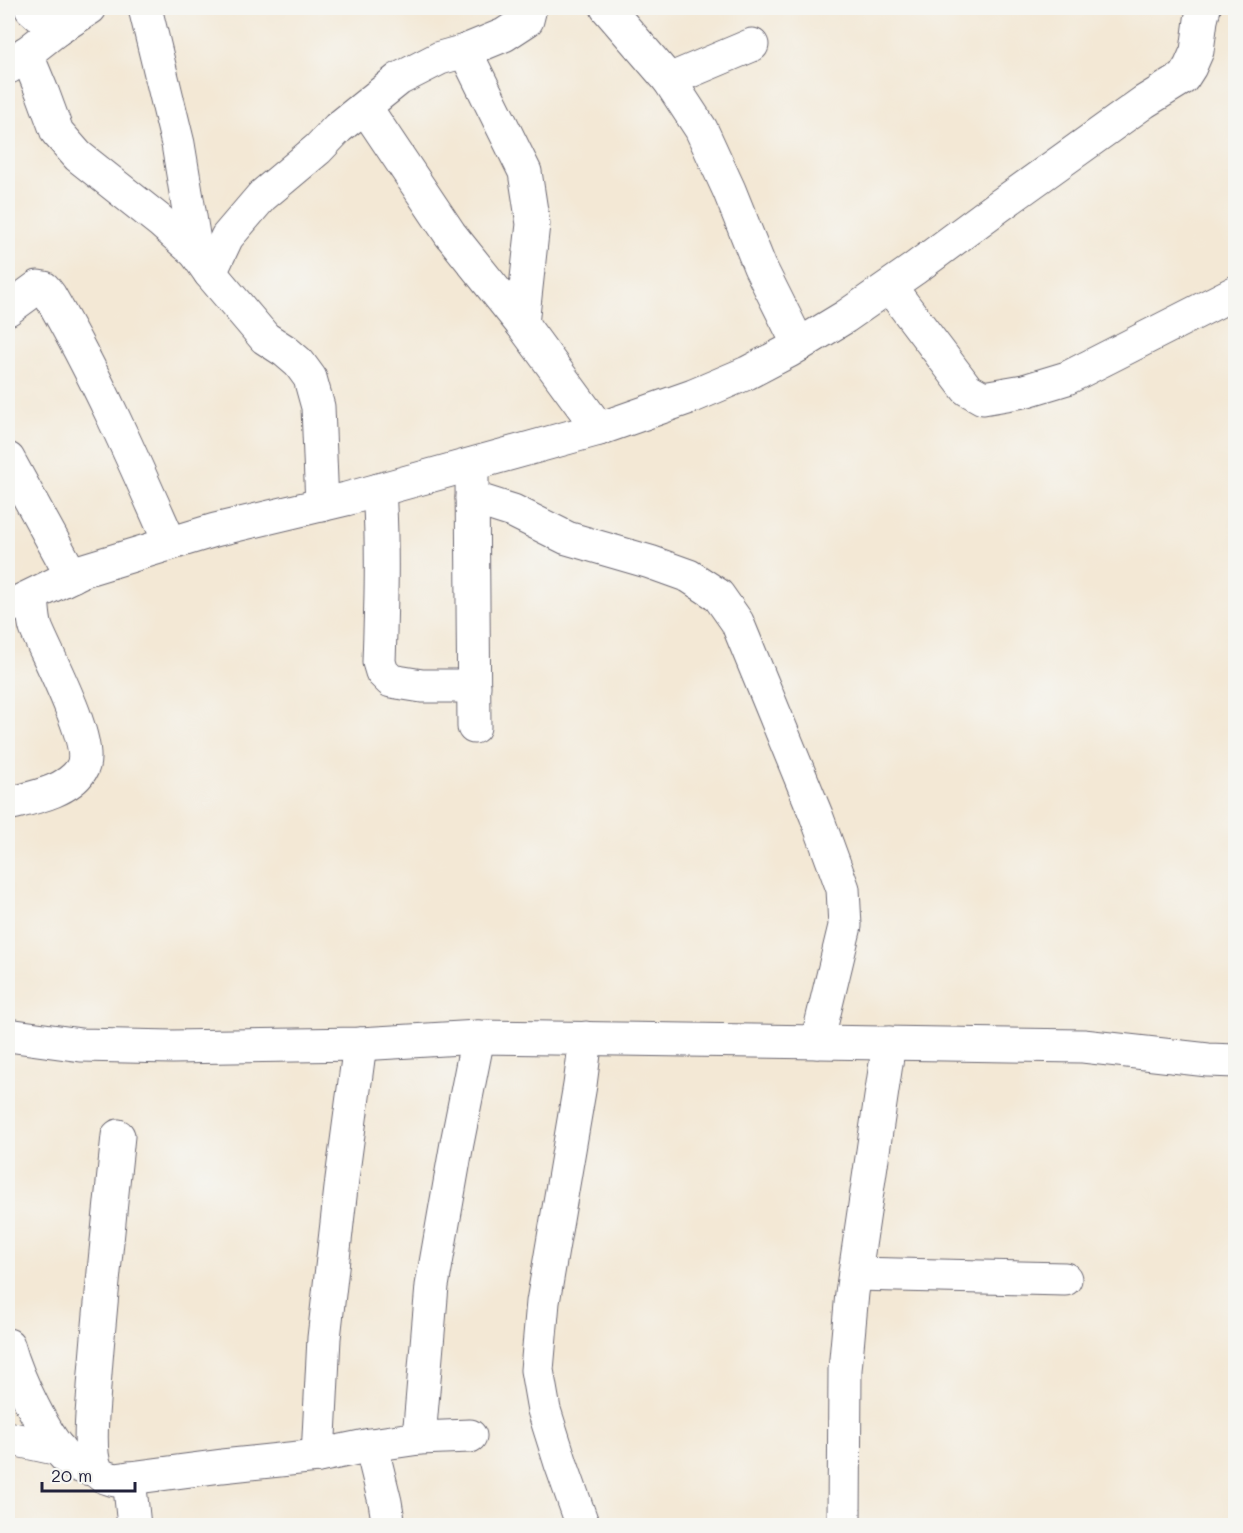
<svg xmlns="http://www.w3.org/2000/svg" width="1243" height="1533" font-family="Mali,sans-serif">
<rect width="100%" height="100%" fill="#f6f6f2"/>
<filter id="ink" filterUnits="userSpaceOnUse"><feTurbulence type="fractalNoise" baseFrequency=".0167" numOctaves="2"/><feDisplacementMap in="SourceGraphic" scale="12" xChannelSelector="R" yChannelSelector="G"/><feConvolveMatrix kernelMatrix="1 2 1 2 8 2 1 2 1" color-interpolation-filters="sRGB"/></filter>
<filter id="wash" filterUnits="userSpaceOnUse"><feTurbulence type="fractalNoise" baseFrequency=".008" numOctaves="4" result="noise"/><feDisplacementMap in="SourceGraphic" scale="24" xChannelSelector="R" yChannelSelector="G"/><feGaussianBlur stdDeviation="1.35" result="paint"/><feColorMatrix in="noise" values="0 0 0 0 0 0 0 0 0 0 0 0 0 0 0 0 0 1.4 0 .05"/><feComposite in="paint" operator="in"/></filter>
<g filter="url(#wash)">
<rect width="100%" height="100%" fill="#f3e8d5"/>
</g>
<g filter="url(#ink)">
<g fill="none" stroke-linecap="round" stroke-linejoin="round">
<g stroke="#6b6771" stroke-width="35">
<g id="minor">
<polyline points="31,8 56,30"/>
<polyline points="145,8 178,144 196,253"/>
<polyline points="607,8 669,80 701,129 729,190 760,267 799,345"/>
<polyline points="465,51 525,172 533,224 522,324"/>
<polyline points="26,53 43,94 57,132 78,156 160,221 196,253 210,273 265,338 285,351 299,363 310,378 318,407 322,505"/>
<polyline points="9,67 56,30 90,8"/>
<polyline points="669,80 752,45"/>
<polyline points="365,107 450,234 522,324 599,429"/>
<polyline points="210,273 227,237 262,196 318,149 338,128 399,79 440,58 465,51 504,35 527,20 530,8"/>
<polyline points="890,287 967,389 983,398 1024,391 1067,378 1236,292"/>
<path d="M8,309L38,287L44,288L50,296C96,375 133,459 170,543"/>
<polyline points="8,459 72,576"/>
<polyline points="472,479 474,727"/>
<path d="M379,490C383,548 381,605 379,662L382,672L391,681L422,686H474"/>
<polyline points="472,498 513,511 567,538 650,562 689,576 718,595 737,622 816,815 843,889 845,926 817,1042"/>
<polyline points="8,607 84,570 215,530 346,499 599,429 693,396 747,373 789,351 845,317 914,269 999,206 1144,102 1183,78 1190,67 1197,51 1201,20 1204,8"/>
<path d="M8,804C31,798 67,792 81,770C97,746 46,654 36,628C33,618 33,606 32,596"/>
<polyline points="8,1035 81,1045 172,1047 360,1044 478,1037 1083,1046 1208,1060 1236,1061"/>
<path d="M118,1136C109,1220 100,1303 94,1387C93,1408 87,1451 96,1469C100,1477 108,1478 115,1480L222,1466L318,1456L371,1445L419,1438L470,1436"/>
<polyline points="855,1274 1065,1279"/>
<path d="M8,1345C16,1375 46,1441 70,1461C78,1467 87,1468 96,1470"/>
<polyline points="8,1438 59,1449"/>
<polyline points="419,1438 432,1286 457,1143 478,1037"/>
<polyline points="371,1445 385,1502 389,1526"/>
<polyline points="318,1456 324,1338 342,1179 360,1044"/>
<polyline points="129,1478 134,1526"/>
<polyline points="583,1526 561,1464 544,1410 537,1370 543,1302 580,1085 586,1038"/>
<polyline points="843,1526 844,1521 845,1370 852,1293 889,1043"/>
</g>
</g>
<use href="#minor" stroke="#fff" stroke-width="33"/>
</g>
</g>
<rect width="1243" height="1533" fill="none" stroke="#f6f6f2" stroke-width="30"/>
<path d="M42 1482v9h93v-9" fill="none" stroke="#22223b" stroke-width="3"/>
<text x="51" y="1482" font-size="18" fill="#22223b" stroke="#f6f6f2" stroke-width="4.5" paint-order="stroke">20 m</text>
</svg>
